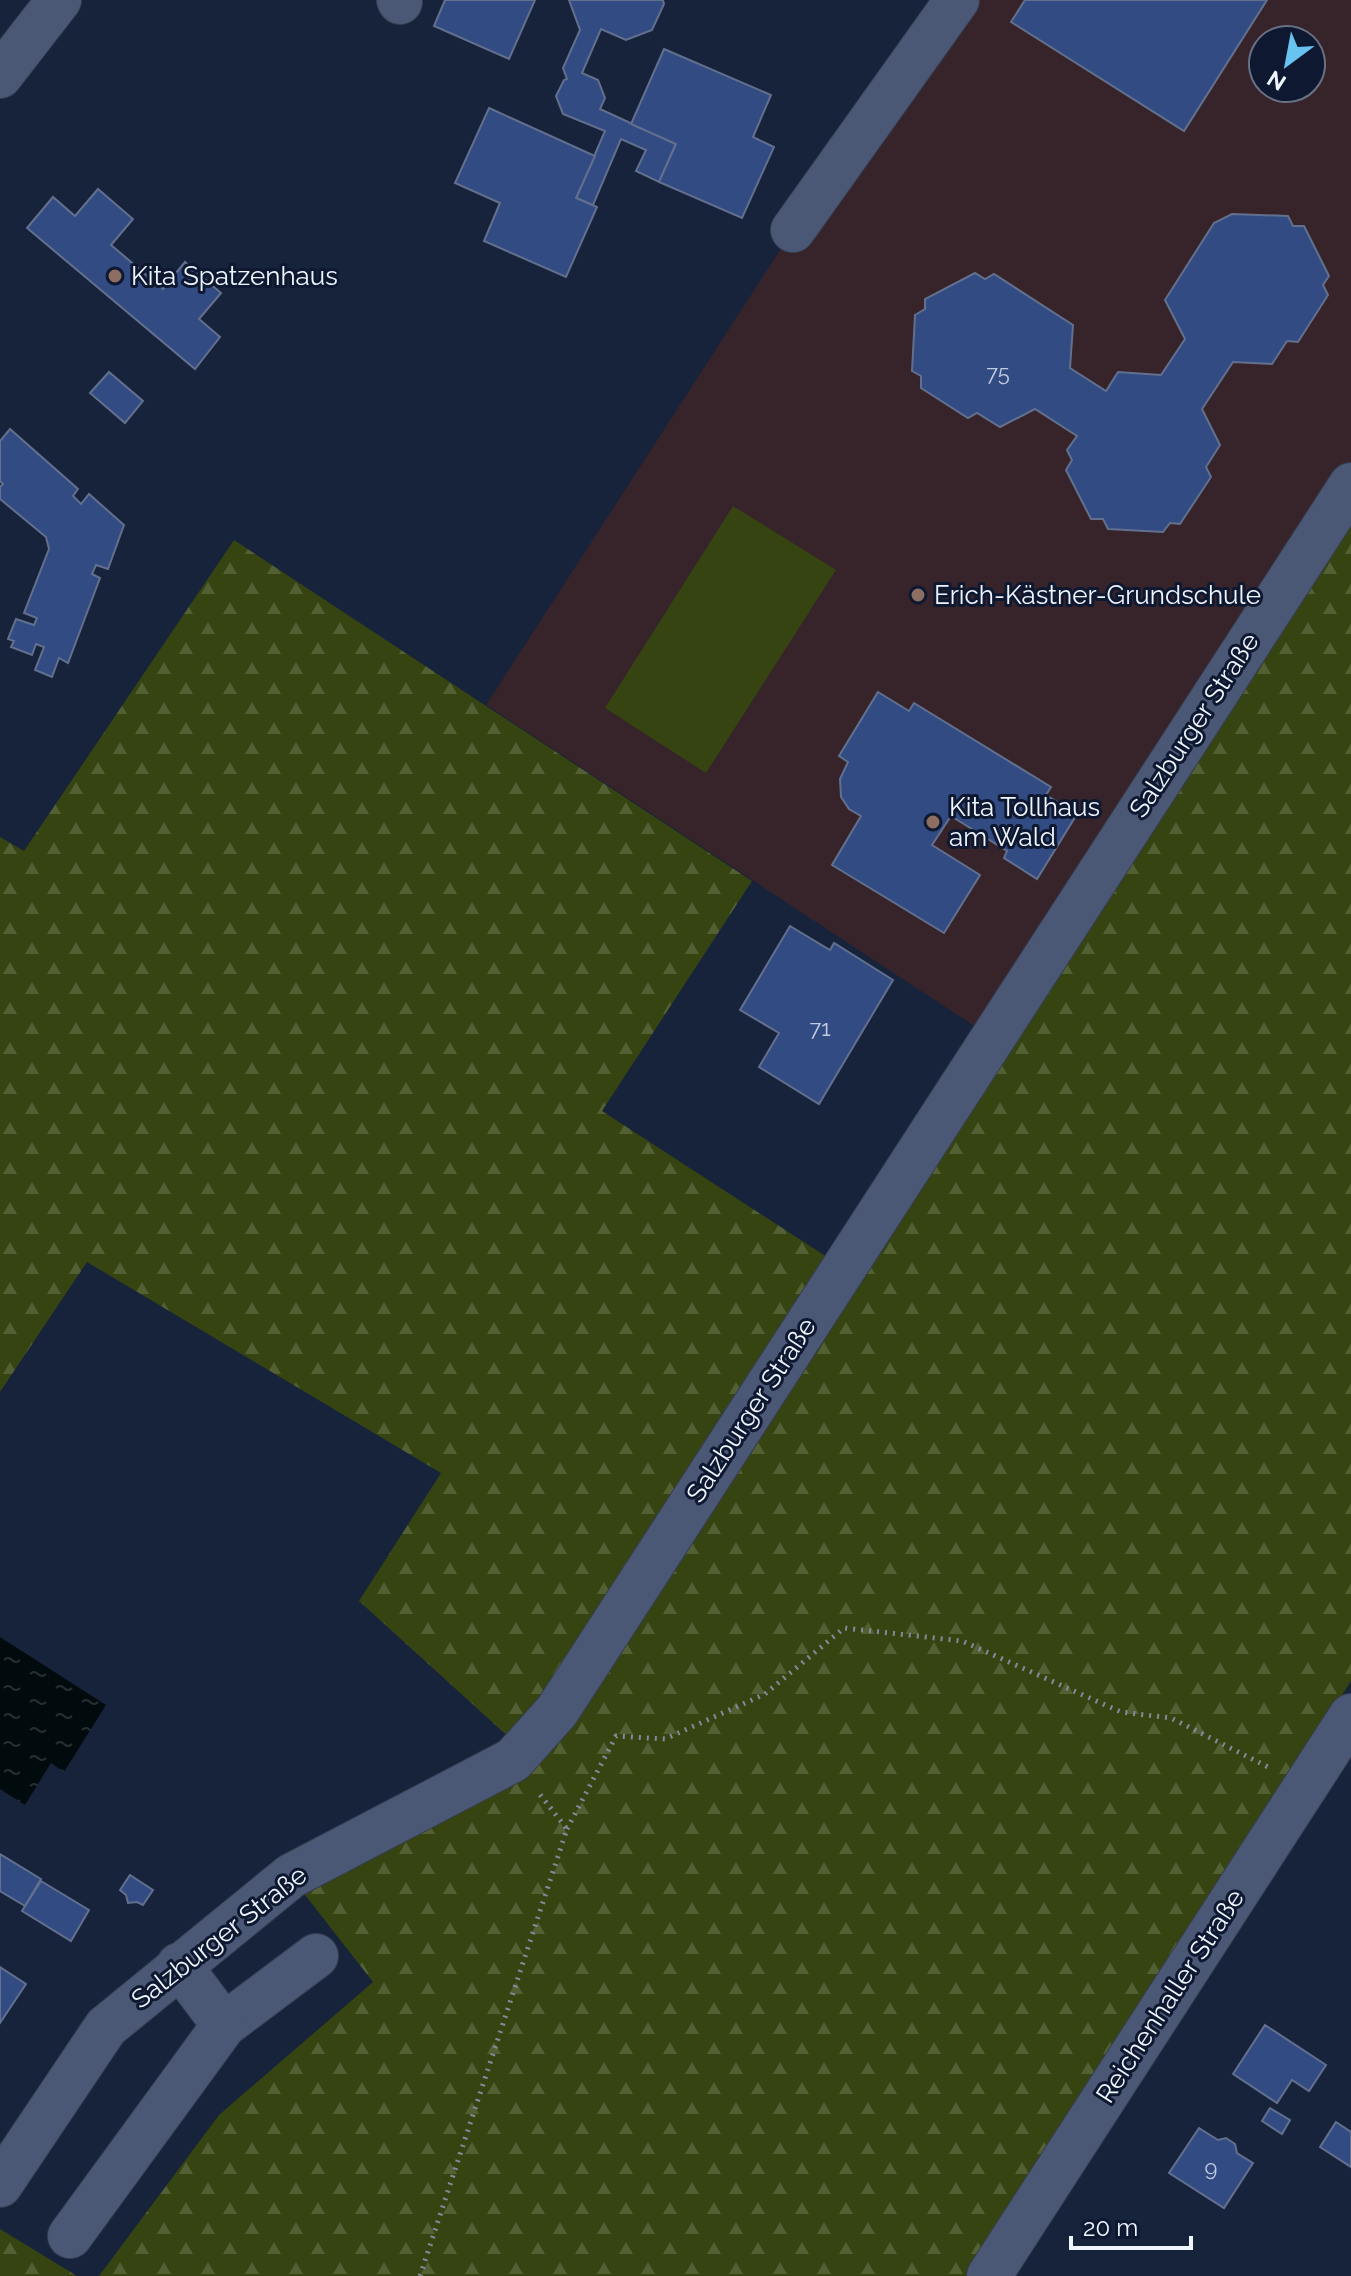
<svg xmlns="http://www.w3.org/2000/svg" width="1351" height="2276" font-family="Raleway,sans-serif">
<defs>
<pattern id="forest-firs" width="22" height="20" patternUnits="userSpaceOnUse" patternTransform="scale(2)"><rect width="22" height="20" fill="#354410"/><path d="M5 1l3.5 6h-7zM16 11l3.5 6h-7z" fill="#536034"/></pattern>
<pattern id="water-ripples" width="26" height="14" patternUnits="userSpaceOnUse" patternTransform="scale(2)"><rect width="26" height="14" fill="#010a0d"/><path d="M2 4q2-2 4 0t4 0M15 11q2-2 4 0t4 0" fill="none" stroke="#262e31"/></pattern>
</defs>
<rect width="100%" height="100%" fill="#17223b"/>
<path fill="#36242a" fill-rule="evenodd" d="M957,0H1351V485L991,1037L486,705L793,230ZM1263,40H1311V88H1263Z"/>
<g fill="url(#forest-firs)">
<polygon points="1351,503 1351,1681 974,2276 99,2276 219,2115 373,1982 302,1891 535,1761 359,1601 441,1473 87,1262 0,1392 0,837 24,851 234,540 752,881 602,1111 850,1272"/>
<polygon points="0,2229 77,2276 0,2276"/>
</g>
<polygon fill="#354410" points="733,506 836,570 706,773 605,708"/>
<polygon fill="url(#water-ripples)" points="0,1637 106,1705 64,1772 51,1763 25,1805 0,1789"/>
<g fill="#334b83" stroke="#62708e" stroke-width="2">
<polygon points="445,0 535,0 509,59 434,26"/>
<polygon points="569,0 663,0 664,4 652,30 626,40 601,29 582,73 598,80 605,98 600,109 676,144 659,182 636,171 646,150 621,139 593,205 576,198 605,131 563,114 556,96 564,80 567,79 563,68 580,30"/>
<polygon points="1025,0 1267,0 1184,131 1011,22"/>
<polygon points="664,49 771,95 753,137 774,147 742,218 659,182 676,144 631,124"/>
<polygon points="489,108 595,156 576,198 597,207 566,277 484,241 500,203 455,183"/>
<polygon points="98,189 133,219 111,245 163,289 185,262 221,293 199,319 220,337 195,369 27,228 53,197 75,216"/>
<polygon points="1232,214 1288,216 1293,226 1304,226 1329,276 1323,285 1328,295 1298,342 1287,341 1272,364 1233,362 1202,409 1220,445 1206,467 1211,477 1180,524 1170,523 1163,532 1108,529 1103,519 1091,519 1066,470 1072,460 1067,450 1077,436 1035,409 1000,427 977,413 968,418 921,388 921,376 912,371 915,315 925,309 925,299 975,273 985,279 994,274 1073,325 1070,368 1106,391 1118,372 1161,375 1185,339 1165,300 1214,223"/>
<polygon points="109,372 143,401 125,423 90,393"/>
<polygon points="10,429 78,489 73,496 81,504 89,494 124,525 108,569 96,565 92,574 100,578 68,663 59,658 52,677 35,670 44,647 36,644 32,655 11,647 14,641 8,639 16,619 34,625 37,618 24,613 49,549 46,537 0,499 0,487 3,484 0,481 0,441"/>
<polygon points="878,692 909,711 914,703 1051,787 1046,795 1077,814 1037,879 1004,858 1007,851 951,816 932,845 980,875 944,933 832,865 861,816 849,809 841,797 840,779 848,762 839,756"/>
<polygon points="790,926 830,950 834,943 893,980 819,1104 759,1067 779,1033 740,1010"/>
<polygon points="0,1854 41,1879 25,1906 0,1891"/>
<polygon points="130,1875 153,1890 143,1905 137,1902 128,1903 126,1895 120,1890"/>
<polygon points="41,1881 89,1910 71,1941 22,1911"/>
<polygon points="0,1967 26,1984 0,2023"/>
<polygon points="1265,2025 1326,2065 1309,2091 1292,2080 1277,2103 1233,2074"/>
<polygon points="1270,2108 1290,2120 1282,2134 1262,2121"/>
<polygon points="1336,2122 1351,2132 1351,2167 1320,2147"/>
<polygon points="1199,2128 1218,2140 1226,2138 1235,2144 1237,2153 1253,2163 1224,2208 1169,2173"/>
</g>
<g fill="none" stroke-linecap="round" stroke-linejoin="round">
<g stroke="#373e52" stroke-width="46">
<g id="minor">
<polyline points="399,0 400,2"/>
<polyline points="0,76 59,0"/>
<polyline points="793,230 957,0"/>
<polyline points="224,2025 316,1956"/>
<polyline points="0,2185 106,2027 291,1876 513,1760 557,1711 1351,485"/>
<polyline points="70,2236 224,2025 179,1965"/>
<polyline points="989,2276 1351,1716"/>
</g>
</g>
<g stroke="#828a9c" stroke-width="5" stroke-dasharray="2 6" stroke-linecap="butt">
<polyline points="567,1829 616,1736 665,1739 765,1694 844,1628 962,1641 1121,1712 1171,1718 1268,1767"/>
<polyline points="420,2276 567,1829 538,1792"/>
</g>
<use href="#minor" stroke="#4b5875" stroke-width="44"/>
</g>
<g fill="#8d6e63" stroke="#0e1830" stroke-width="3">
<circle cx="115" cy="276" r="8"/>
<circle cx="918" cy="595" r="8"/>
<circle cx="933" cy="822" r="8"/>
</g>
<g text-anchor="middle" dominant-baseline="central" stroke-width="6" stroke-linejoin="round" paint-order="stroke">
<g font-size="22" fill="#c0cae0">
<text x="998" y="373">75</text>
<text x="820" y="1028">71</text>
<text x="1211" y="2168">9</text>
</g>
<g font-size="26" fill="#eff5ff" stroke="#0e1830" text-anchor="start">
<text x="131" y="276">Kita Spatzenhaus</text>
<text x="934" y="595">Erich-Kästner-Grundschule</text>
<text x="949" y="807">Kita Tollhaus<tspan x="949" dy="30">am Wald</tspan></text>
</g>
<g font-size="26" fill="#eff5ff" stroke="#0e1830">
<text transform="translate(1194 725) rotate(-57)">Salzburger Straße</text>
<text transform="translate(751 1410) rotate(-57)">Salzburger Straße</text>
<text transform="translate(219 1937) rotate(-38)">Salzburger Straße</text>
<text transform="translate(1170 1996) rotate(-57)">Reichenhaller Straße</text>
</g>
</g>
<g transform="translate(1287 64) rotate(212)"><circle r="38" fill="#0e1830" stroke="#687083" stroke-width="2"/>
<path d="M0-6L14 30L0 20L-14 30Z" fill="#69c3f1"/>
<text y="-12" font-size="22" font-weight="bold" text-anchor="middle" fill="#eff5ff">N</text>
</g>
<path d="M1071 2236v12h120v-12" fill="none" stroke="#eff5ff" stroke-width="4"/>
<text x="1083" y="2236" font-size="24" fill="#eff5ff" stroke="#0e1830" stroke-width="6" paint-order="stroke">20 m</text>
</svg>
